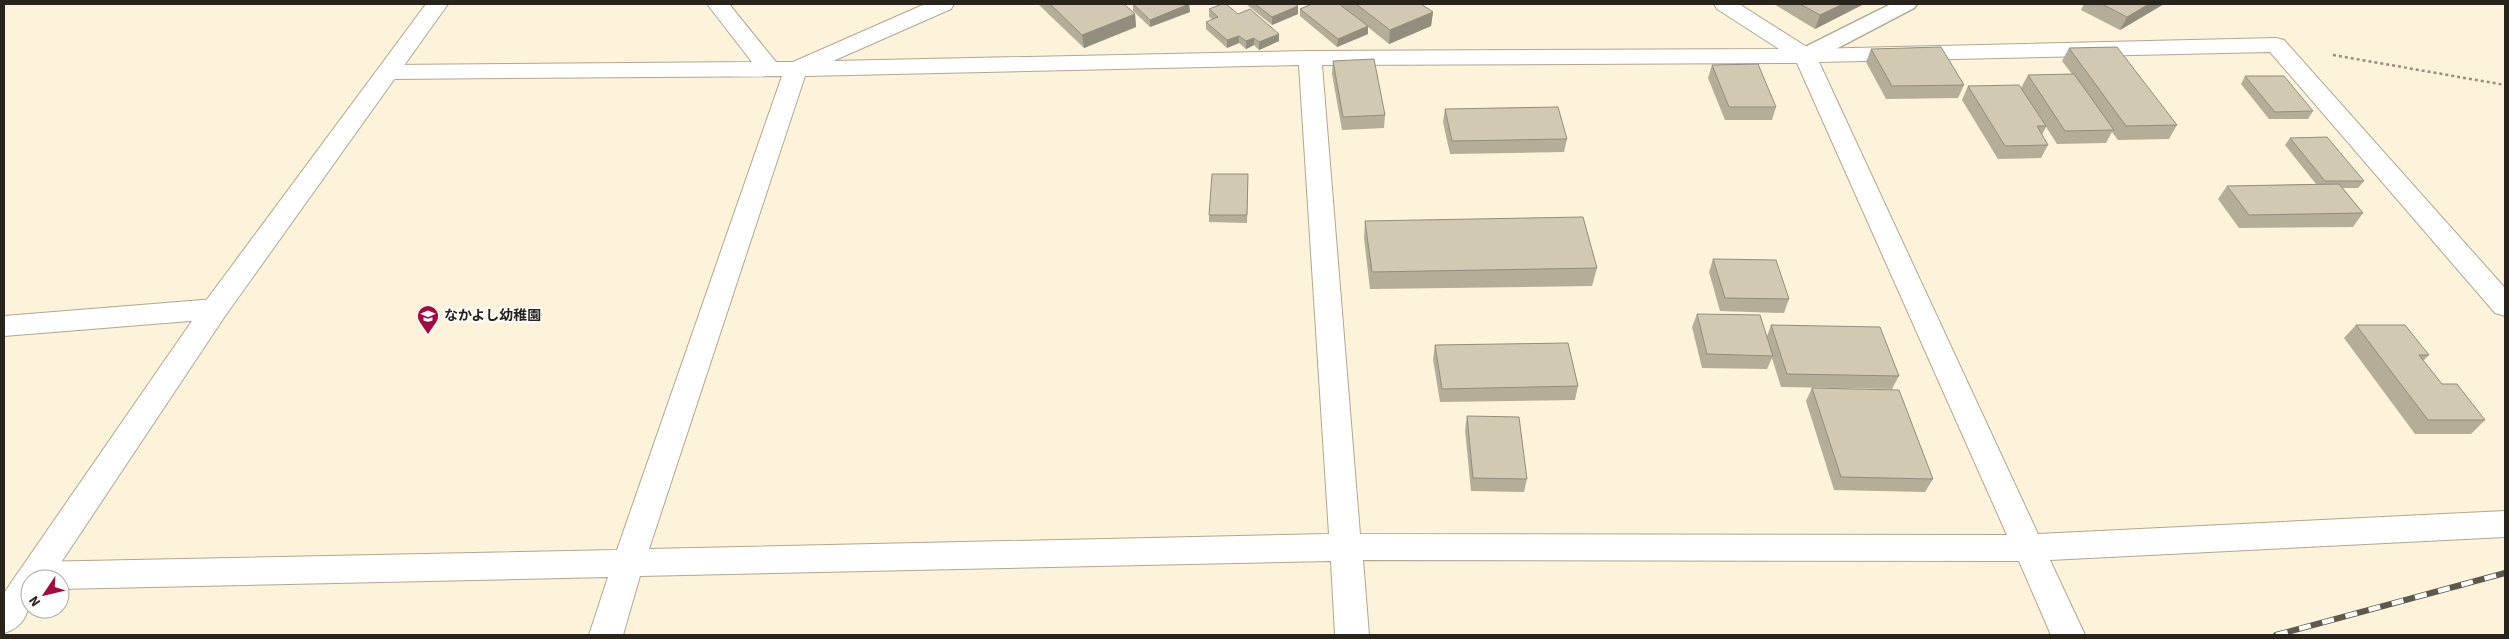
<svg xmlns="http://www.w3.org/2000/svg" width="2509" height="639" font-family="'Source Sans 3','Noto Sans JP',sans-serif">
<rect width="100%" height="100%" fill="#fcf3da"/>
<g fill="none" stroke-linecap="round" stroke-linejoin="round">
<g stroke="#afa790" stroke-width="3">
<polygon id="service" points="1891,4 1917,4 1914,8 1813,61 1805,63 1797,61 1794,56 1797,51"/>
</g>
<g stroke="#afa790" stroke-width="2">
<g id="minor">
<path d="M707,4H729L776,62H793L925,4H954L951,9L833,61L1310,51L1779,49L1717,9L1714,4H1739L1810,49L2276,38L2284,40L2505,288V316L2495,313L2270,52L1819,62L2038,534L2505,511V537L2050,560L2085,635H2051L2019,561L1363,560L1369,635H1335L1331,561L640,576L623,635H589L608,577L60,589V579H30V588L24,586L19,576L24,566L35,562L617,550L782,76L389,79L381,77L378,72L381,67L389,65L752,62ZM1797,63L2007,535L1360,534L1322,65ZM1299,65L1329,534L649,549L805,76Z"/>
<polygon points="215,299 225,302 229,309 225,316 215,319 4,336 4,316"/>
</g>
</g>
<g stroke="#afa790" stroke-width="2">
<path id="tertiary" d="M426,4H448L225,316L50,579H30C30,603 31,625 4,633V593L205,302Z"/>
</g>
<polyline stroke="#968f7e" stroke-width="2.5" stroke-dasharray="3 3" stroke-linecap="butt" points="2333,55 2505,85"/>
<use href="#service" fill="#fff" fill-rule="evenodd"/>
<use href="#minor" fill="#fff" fill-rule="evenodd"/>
<use href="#tertiary" fill="#fff" fill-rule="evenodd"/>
<g stroke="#5e594c" stroke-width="6">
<polyline id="rail" points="2276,635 2505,573"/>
</g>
<use href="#rail" stroke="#fff" stroke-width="4.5" stroke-dasharray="12" stroke-linecap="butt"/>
</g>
<g fill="#b4ad98">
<polygon points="1038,4 1124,4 1135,14 1136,27 1084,48"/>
<polygon points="1133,4 1189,4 1190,12 1150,27 1133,11"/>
<polygon points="1246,4 1295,4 1298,14 1272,25"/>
<polygon points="1312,4 1421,4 1433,12 1431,26 1389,44 1368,27 1368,34 1337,47 1300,16 1300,9"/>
<polygon points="1774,4 1864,4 1815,29"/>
<polygon points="2084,4 2164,4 2120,30 2081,10"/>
<polygon points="1209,9 1238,14 1279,34 1279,41 1259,50 1254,45 1246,49 1239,43 1227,48 1206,29 1206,22 1212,19 1209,17"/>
<polygon points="2069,48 2177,125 2169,139 2118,140 2112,132 2106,143 2057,144 2046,127 2042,135 2048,145 2041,158 1998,159 1962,100 1968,86 2021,88 2028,75 2072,74 2062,61"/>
<polygon points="1871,49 1964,85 1958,98 1886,99 1866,62"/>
<polygon points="1333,61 1385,115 1384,128 1342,130 1332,74"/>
<polygon points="1712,65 1776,107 1772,120 1725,120 1708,78"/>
<polygon points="2245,76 2313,111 2308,119 2269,119 2241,84"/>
<polygon points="1445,109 1567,139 1564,152 1450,154 1443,122"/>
<polygon points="2290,138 2364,181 2358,188 2343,188 2363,213 2353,227 2239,228 2218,199 2227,186 2316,184 2285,145"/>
<polygon points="1248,174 1247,223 1209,222 1209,215"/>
<polygon points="1365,221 1597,268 1592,286 1370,289 1364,238"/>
<polygon points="1713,259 1789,299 1784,313 1720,311 1709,272"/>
<polygon points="1697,314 1767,336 1771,325 1899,376 1892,389 1781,387 1772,358 1767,369 1702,368 1692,327"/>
<polygon points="2356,325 2429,355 2423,361 2442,384 2485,420 2471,434 2415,434 2344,338"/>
<polygon points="1435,345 1578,386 1575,400 1440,402 1433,359"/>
<polygon points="1812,388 1933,479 1925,492 1834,490 1806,401"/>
<polygon points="1467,416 1527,479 1524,492 1471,491 1465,430"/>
</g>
<g fill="#928d7c">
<polygon points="1189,4 1190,12 1150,27 1150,20"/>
<polygon points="1843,4 1864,4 1815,29 1820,15"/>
<polygon points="2149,4 2164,4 2120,30 2127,17"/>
<polygon points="1298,6 1298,14 1272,25 1272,17"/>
<polygon points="1433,12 1431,26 1389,44 1390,30"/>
<polygon points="1135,14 1136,27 1084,48 1082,35"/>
<polygon points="1368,26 1368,34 1337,47 1338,39"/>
<polygon points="1279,34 1279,41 1259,50 1259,42"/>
<polygon points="1239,36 1239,43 1227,48 1227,40"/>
<polygon points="1254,38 1254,45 1246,49 1246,41"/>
</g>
<g fill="#d1c9b1" stroke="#928d7c">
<polygon points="1050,4 1124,4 1135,14 1082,35"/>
<polygon points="1133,4 1189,4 1150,20"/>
<polygon points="1222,4 1226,4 1238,14 1250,9 1279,34 1259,42 1254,38 1246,41 1239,36 1227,40 1206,22 1218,17 1209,9"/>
<polygon points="1255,4 1295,4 1298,6 1272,17"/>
<polygon points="1312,4 1339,4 1368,26 1338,39 1300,9"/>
<polygon points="1356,4 1421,4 1433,12 1390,30"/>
<polygon points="1800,4 1843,4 1820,15"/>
<polygon points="2102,4 2149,4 2127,17"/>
<polygon points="1941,47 1964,85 1892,86 1871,49"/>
<polygon points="2117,47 2177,125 2126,126 2069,48"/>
<polygon points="1374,59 1385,115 1343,117 1333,61"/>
<polygon points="1758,64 1776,107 1729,107 1712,65"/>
<polygon points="2074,74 2114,130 2065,131 2028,75"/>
<polygon points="2245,76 2284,76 2313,111 2275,112"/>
<polygon points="2019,85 2046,126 2037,126 2048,145 2005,146 1968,86"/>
<polygon points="1558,107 1567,139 1452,141 1445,109"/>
<polygon points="2327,137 2364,181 2325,181 2290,138"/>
<polygon points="1212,174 1248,174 1247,215 1209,215"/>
<polygon points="2339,184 2363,213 2249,215 2227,186"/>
<polygon points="1583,217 1597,268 1372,272 1365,221"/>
<polygon points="1713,259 1776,260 1789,299 1725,298"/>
<polygon points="1697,314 1760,315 1773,356 1707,354"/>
<polygon points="1771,325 1880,327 1899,376 1787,374"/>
<polygon points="2356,325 2405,325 2429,355 2419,355 2442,384 2457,384 2485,420 2428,420"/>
<polygon points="1568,343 1578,386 1442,389 1435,345"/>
<polygon points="1812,388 1899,390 1933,479 1841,477"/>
<polygon points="1467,416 1519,417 1527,479 1473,478"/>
</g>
<defs>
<g id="school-pin" transform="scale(1.125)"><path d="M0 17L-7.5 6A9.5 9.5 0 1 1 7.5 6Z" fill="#a40940" stroke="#fff"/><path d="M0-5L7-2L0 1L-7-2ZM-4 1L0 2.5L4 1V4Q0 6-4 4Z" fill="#fff"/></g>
</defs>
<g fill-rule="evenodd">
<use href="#school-pin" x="428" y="316"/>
</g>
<g text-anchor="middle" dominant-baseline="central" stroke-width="4" stroke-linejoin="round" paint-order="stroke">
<g font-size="14" font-weight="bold" fill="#28241b" stroke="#fff" text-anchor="start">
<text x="444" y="316">なかよし幼稚園</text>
</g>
</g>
<rect width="2509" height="639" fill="none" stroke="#28241b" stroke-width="10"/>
<g transform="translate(45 594) rotate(235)"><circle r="24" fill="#ffffff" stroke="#a9a7a4"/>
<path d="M0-4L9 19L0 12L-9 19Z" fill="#a40940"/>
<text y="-8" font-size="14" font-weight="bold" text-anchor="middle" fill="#28241b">N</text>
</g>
</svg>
